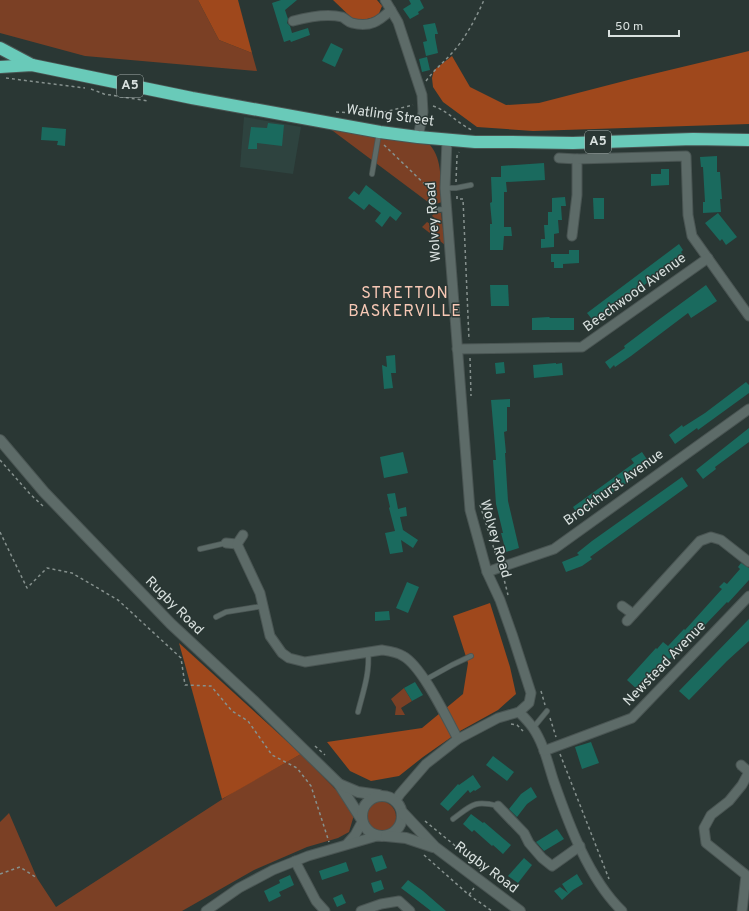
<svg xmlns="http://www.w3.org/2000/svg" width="749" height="911" font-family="Overpass,sans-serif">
<rect width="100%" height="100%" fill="#2a3734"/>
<polygon fill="#2e433f" points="244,117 301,127 293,174 240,167"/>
<g fill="#7b4025">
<polygon points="0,0 198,0 219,40 252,53 257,71 85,56 0,33"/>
<path d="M329,128L430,145C443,160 440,183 442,202L432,205Z"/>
<polygon points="434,213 441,213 445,245 422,227 427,222 432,225 437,220 432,216"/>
<polygon points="404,688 412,701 401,708 405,715 395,715 396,707 391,699"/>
<polygon points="301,754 342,796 354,815 349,832 338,838 307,847 254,870 182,911 0,911 0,822 9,813 37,878 56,907 235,791"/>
<circle cx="380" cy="817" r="16"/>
</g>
<g fill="#9f481c">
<polygon points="198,0 238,0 252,53 219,40"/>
<polygon points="333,0 377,0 382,6 378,16 356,22"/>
<polygon points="749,51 749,124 533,131 477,127 443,102 433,87 432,78 434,70 452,56 470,87 506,105 539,103 632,79"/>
<polygon points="490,603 510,667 516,694 498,710 460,731 423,757 399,776 371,781 350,771 327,742 422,728 463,694 468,663 453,616"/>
<polygon points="179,643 301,754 222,799"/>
</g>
<g fill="#1a6a5e">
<polygon points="281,0 297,0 285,10 288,19 287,23 290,26 292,33 308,28 310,35 291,42 290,40 284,42 272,3"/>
<polygon points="409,0 420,0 424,8 418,12 419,14 410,19 403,9 411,4"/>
<polygon points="435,23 438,34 435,34 435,37 438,53 426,56 423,42 427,41 423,25"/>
<polygon points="331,43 343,49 335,67 322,61"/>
<polygon points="427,57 430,70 422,72 419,59"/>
<polygon points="268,123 284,125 282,146 257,143 257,149 248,149 251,127 267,128"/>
<polygon points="42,127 66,129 65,146 57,145 58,141 41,140"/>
<polygon points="717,156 717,172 720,172 722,199 720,199 721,212 703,213 703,202 705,202 703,167 701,167 700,157"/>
<polygon points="544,163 545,180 506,182 507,192 504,192 504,227 511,227 512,236 504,236 503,250 490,250 490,224 492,224 490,203 492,202 492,200 491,177 501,177 501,166"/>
<polygon points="661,169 669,169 669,185 651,186 651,174 661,174"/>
<polygon points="366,185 402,213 396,221 390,216 382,227 375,221 381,213 369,204 364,210 348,198 354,191 359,195"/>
<polygon points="565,197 566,206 561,206 562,220 558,220 559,233 554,234 554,247 541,248 541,239 545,239 544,225 548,225 548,212 552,212 552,198"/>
<polygon points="593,198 604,198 604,219 594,219"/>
<polygon points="718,213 737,237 726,245 722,239 720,241 705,223"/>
<polygon points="679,244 683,250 681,252 685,257 676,264 674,262 595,323 587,313"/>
<polygon points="569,250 579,250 579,263 563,264 563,268 554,268 554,262 551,262 551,254 569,254"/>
<polygon points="490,285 508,285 509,306 491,306"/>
<polygon points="706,285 717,301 691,318 688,313 631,356 615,367 614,365 610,369 605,362 625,348 624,346 661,318"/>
<polygon points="549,317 550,318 574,318 574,330 532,330 532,318"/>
<polygon points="395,355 396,373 391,373 393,388 384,389 382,365 387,367 386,356"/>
<polygon points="504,362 505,373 496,374 495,363"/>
<polygon points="556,363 556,364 562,363 563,375 534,378 533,365"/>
<polygon points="746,382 749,385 749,393 698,430 697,428 675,444 669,435 682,425 683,427 705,413"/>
<polygon points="510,399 510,407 507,407 507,431 504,432 506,453 505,453 508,501 519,548 506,552 501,533 503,533 496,504 493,460 496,460 495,446 491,400"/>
<polygon points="749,428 749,442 715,467 716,469 703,479 696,470"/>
<polygon points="403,452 408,473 384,478 380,457"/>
<polygon points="642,452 650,464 635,474 636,476 614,492 579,516 573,507 634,463 631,459"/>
<polygon points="682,477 688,486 590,557 592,559 582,566 566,572 562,562 579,555 577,553 592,541"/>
<polygon points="395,493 398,509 406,507 407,516 400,517 403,530 418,540 413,548 401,540 403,552 390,554 385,533 395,531 389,508 390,507 387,494"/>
<polygon points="741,563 749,568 749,580 728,603 727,602 685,646 684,646 672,659 671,657 640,692 627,680 656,648 657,649 663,642 668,646 684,629 685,630 722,589 719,587 724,582 727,584 740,569 738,567"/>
<polygon points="407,582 419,587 408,613 396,608"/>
<polygon points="389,611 390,620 375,621 375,612"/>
<polygon points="749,619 749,641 727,661 689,700 679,691"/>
<polygon points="415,682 423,695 412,701 404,688"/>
<polygon points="591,742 599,763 582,769 575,747"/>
<polygon points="493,756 514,772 507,781 486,765"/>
<polygon points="473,775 481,787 475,791 474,790 470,793 468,790 448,811 440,804 458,784 459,785"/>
<polygon points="531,787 537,797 527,804 517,817 509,809 521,794"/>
<polygon points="471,814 483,823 484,822 511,845 503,854 493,845 492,846 474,830 472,832 463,824"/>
<polygon points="557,829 564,839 544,851 536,842"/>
<polygon points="382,855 387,868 376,872 371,858"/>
<polygon points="524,858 532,865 518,883 508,876"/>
<polygon points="346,862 349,871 322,880 319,871"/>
<polygon points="577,874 583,884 573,890 562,900 554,891 560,887 568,893 562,884"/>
<polygon points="290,875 294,885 279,892 281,896 269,902 264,891 280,883 279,880"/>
<polygon points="381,880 384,889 374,893 371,883"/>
<polygon points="408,880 423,891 446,911 431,911 413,897 401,888"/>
<polygon points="342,894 346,903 337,907 333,898"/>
</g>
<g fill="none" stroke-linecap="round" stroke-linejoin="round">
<g stroke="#4a5553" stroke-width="6">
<g id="lane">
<polyline points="372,174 379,133"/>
<polyline points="445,188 456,188 471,185"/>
<polyline points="433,210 447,209"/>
<polyline points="200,549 226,543"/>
<polyline points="216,617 226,612 263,606"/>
<polyline points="425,680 452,665 471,656"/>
<path d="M358,712C363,692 370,673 368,653"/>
<polyline points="533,728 547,711"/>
<path d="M453,819C472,805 474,800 498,806"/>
</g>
</g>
<g stroke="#4a5553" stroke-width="11">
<g id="street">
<polyline points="385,0 398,22 422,95 423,112 418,137"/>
<path d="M293,21C308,17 326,13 342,17C345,18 348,22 352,23C370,28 379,21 391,10"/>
<polyline points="559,158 577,159"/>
<polyline points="572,236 577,195 577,159 686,156 688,215 692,236 749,316"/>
<polyline points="457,349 582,347 708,258"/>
<polyline points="226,543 237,544 243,535"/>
<path d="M237,544L260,593L270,636L282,653L289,658L305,662L382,650C389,651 397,652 403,656C422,666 447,719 458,739"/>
<polyline points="487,572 554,549 749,409"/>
<polyline points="622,606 633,614"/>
<polyline points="627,621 700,541 711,537 721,540 749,562"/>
<path d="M519,712C524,717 529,722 533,728C544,744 548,764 554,782C569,825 589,879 622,911"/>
<polyline points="544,751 632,718 749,596"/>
<polyline points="741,765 749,772"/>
<polyline points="396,800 400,794 426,764 458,739 498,718 519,712 529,703 531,693 512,634 500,600 487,572 470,510 445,188 447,140"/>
<polyline points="498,806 524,833 529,843 542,858 552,866 580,846"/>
<polyline points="347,844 355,835 362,822"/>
<polyline points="295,861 316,901 325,911"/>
<polyline points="206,911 239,888 273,870 308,856 377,836"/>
<polyline points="361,911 381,904 399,901 410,911"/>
<polyline points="742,911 746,875 706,843 704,828 711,815 729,801 742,785 749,772"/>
</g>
</g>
<g stroke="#4a5553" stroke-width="12">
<g id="secondary">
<polyline points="0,440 44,492 171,624 255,702 339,784 362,820"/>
<polyline points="339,784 358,792 379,795"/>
<circle cx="382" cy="816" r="20"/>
<polyline points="403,813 435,847 520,911"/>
<polyline points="386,836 406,838 433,847"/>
</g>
</g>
<g stroke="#4a5553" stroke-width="14">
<g id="highway">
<polyline points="0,48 32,65"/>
<polyline points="0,67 32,65 192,98 380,132 418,137 475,142 512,142 573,143 693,139 749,140"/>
</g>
</g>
<g stroke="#86918e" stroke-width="1.5" stroke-dasharray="3 3" stroke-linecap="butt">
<polyline points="6,78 85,88"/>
<path d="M426,81C434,70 443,63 452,53C465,39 476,18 484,0"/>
<polyline points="91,89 104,94 148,101"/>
<path d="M433,106C447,110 458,124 472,130"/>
<polyline points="336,112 376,114 413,105"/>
<polyline points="384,145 436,195"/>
<polyline points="456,182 457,156 459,152"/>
<polyline points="457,196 457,199 463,199 469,340"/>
<polyline points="470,358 471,396"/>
<polyline points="0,460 30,494 44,507"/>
<polyline points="480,505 497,558"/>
<polyline points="0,532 27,588 47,568 72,573 118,600 181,658 185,685 211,686 232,711 248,721 272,755 297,768 311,786 329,842"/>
<polyline points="503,575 508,595"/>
<polyline points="541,691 545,705"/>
<polyline points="550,718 556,737"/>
<polyline points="511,724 517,725 523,731"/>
<polyline points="315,746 325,755"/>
<polyline points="560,754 609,879"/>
<polyline points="425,821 481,867 479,869"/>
<polyline points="424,855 469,895 492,911"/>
<polyline points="0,874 20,867 37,878"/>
<polyline points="469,895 474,888"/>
</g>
<use href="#lane" stroke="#5d6b68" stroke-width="4.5"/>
<use href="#street" stroke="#5d6b68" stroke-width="9"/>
<use href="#secondary" stroke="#5d6b68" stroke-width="10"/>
<use href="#highway" stroke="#69cab9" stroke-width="12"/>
</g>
<g text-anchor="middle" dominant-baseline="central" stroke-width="3" stroke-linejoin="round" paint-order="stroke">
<g fill="#2a3734" stroke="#a4aeac" stroke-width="1">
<rect x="117" y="75" width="26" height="22" rx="3"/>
<rect x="585" y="131" width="26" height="22" rx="3"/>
</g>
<g font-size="13" font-weight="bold" fill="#d9e1df">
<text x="130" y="86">A5</text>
<text x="598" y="142">A5</text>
</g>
<g font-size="14" fill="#d9e1df" stroke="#2a3734">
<text transform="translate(390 116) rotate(8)">Watling Street</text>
<text transform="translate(434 222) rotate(-94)">Wolvey Road</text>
<text transform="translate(635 293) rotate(-36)">Beechwood Avenue</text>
<text transform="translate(614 488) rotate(-36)">Brockhurst Avenue</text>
<text transform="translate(495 539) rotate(74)">Wolvey Road</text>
<text transform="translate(174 606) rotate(45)">Rugby Road</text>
<text transform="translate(665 664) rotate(-46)">Newstead Avenue</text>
<text transform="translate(486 868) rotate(37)">Rugby Road</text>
</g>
<g font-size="16" letter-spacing="1" fill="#f7c8b5" stroke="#2a3734">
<text x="405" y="294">STRETTON<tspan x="405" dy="18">BASKERVILLE</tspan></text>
</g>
</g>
<path d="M609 30v6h70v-6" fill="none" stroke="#d9e1df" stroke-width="2"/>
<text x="615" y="30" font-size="12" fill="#d9e1df" stroke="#2a3734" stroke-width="3" paint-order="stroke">50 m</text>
</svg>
